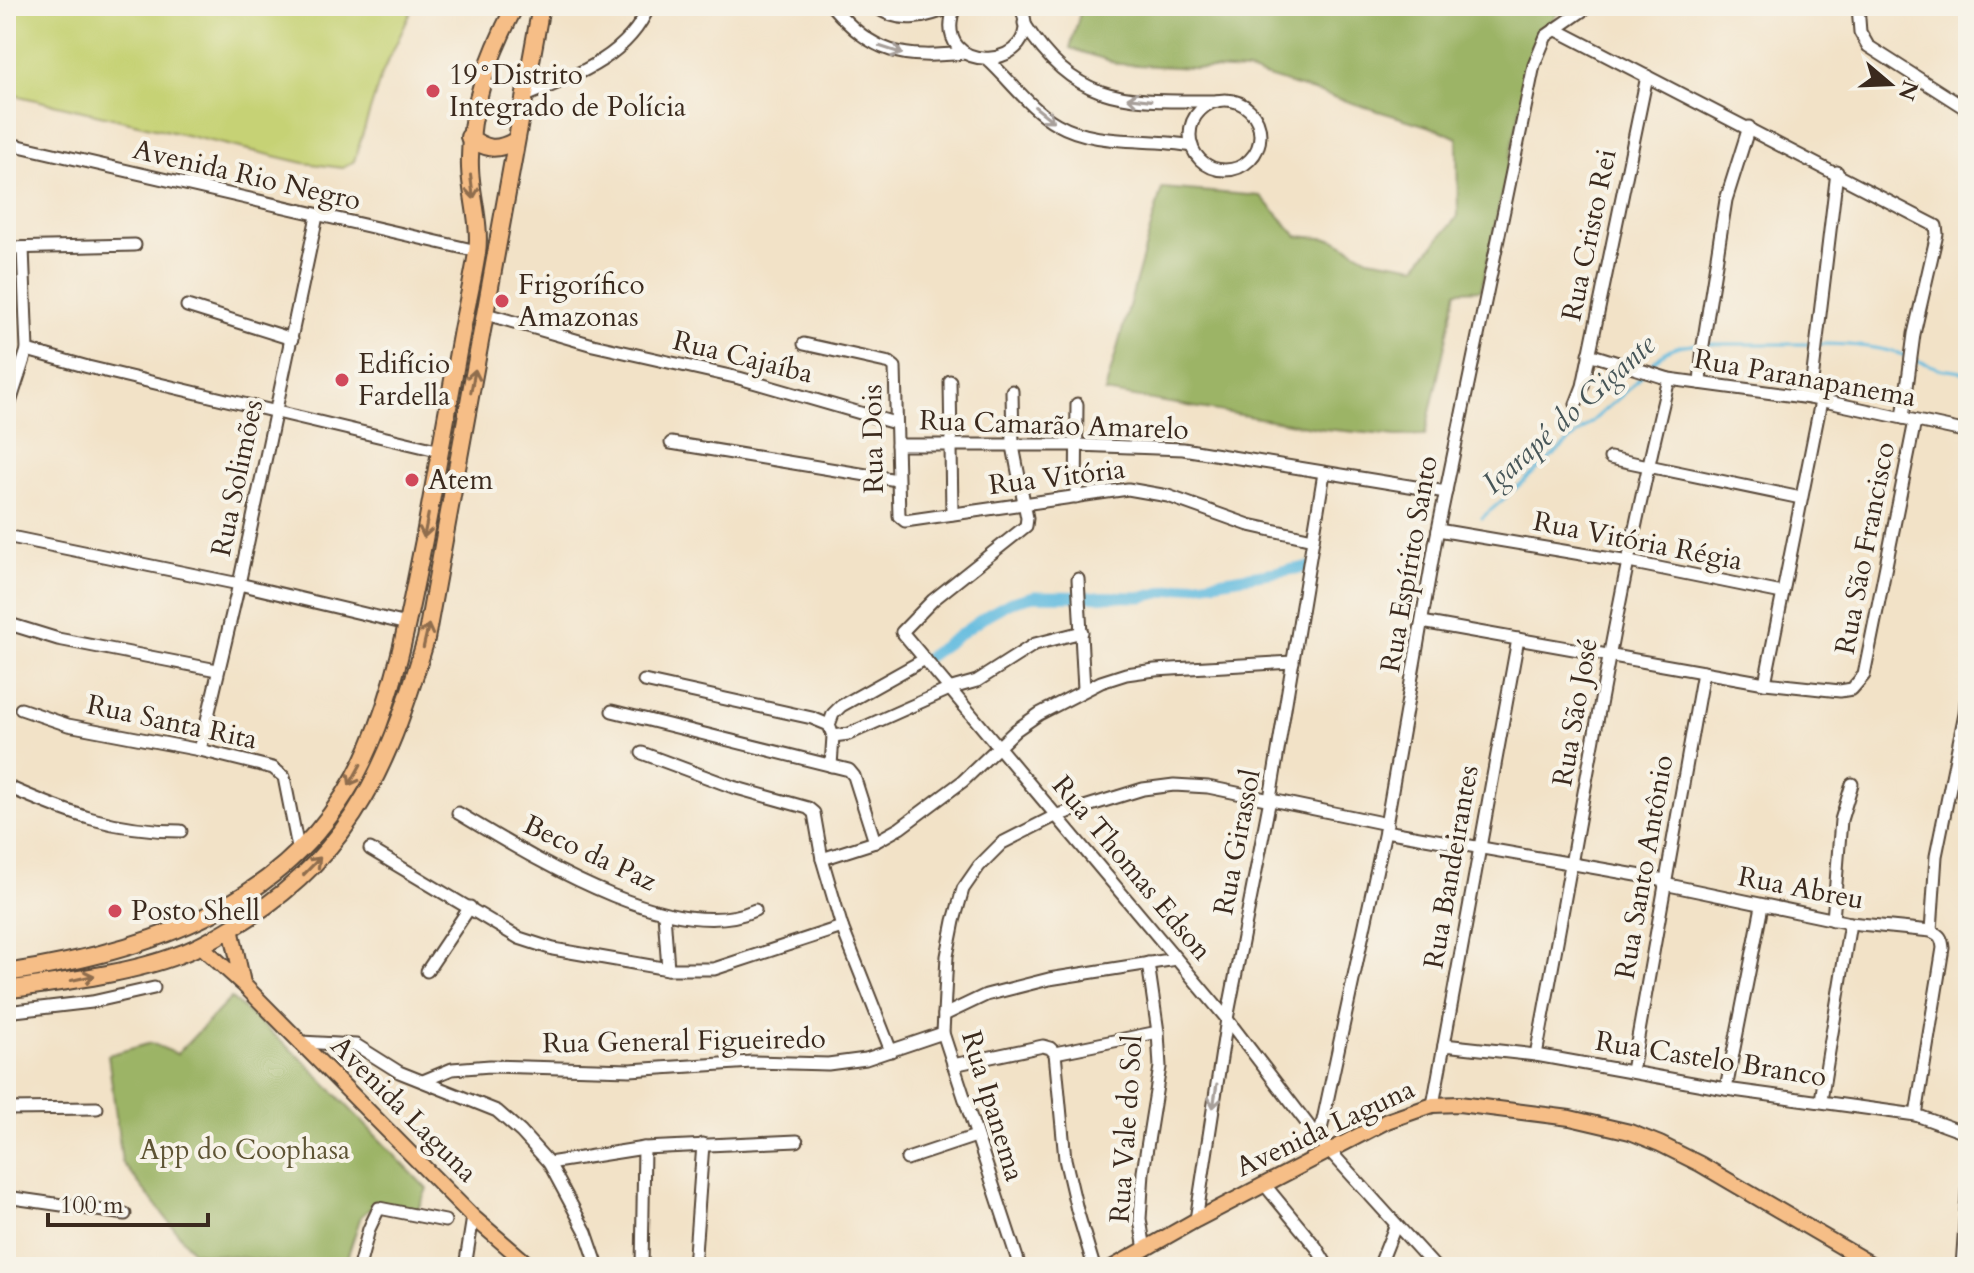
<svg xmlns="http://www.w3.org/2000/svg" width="1974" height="1273" font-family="Cardo,serif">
<rect width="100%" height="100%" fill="#f7f3e8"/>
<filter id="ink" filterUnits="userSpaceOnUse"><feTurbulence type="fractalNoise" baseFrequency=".0125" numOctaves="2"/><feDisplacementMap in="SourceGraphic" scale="16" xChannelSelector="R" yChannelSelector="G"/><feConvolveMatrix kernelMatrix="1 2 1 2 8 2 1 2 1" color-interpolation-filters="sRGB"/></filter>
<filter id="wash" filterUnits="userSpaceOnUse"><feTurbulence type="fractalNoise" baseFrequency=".006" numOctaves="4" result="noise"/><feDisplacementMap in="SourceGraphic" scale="32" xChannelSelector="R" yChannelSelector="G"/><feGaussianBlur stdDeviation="1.8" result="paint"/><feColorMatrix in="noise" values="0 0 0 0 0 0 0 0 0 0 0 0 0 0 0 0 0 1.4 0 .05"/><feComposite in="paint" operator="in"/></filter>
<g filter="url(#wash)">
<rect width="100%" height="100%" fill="#f2e2c7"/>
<polygon fill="#c6d274" stroke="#807e49" stroke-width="2" points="6,6 414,6 381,76 354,161 343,168 304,163 6,93"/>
<g fill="#9cb466" stroke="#6c6f42" stroke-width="2">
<polygon points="1082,6 1562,6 1533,50 1481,290 1457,291 1425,435 1397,436 1324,429 1105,392 1162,188 1261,196 1297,236 1334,239 1368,258 1416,266 1458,216 1457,138 1440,130 1248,71 1119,64 1070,48"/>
<polygon points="231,998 304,1061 427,1189 417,1211 377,1203 361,1216 344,1267 321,1267 193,1252 122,1162 108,1055 151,1043 177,1054"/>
</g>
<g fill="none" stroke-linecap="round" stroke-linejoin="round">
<g stroke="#62bbdf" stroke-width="3">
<polyline points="1707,344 1811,344"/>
<path d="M1819,344C1848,344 1879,346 1906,356"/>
<polyline points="1913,359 1941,369 1968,373"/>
<path d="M1648,368C1665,349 1674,344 1699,344"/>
<polyline points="1482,518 1629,389 1643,374"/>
</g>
<polyline stroke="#62bbdf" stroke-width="11" points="925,659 989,614 1011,602 1034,596 1143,597 1193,585 1308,567"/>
</g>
</g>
<g filter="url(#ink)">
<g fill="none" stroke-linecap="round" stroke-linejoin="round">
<g stroke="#564637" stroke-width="15">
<g id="minor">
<path d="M832,6C874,55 902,59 965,53"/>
<path d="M875,6C900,26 928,17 954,6"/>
<path d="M955,6C927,81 1051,70 1020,6"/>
<polyline points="1858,6 1860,32 1868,46 1968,110"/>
<path d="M1024,23C1077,107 1127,101 1217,101"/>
<polyline points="1555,29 1936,226 1937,234 1914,334 1903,418"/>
<path d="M988,60C1011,81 1030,109 1057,124C1097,147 1148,137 1192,146"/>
<path d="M523,97C572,77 628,58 649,6"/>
<circle cx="1225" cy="135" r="35"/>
<polyline points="6,143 477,251"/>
<polyline points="6,248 135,245"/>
<polyline points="187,306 292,339"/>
<polyline points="486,314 593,345 739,378 895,423"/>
<polyline points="804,344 890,363 895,367 899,516 905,521 1128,489 1168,496 1249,525 1313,539"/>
<polyline points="27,350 88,367 441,451"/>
<polyline points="1589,354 1669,379 1810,398 1968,432"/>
<polyline points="950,381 952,514"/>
<polyline points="1700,383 1703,345 1726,200 1749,127"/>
<polyline points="1012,391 1013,446 1027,518 1026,526 933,600 902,632 1227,1019 1319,1139"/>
<polyline points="1810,398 1837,172"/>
<polyline points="1576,404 1583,386 1647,76"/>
<polyline points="6,415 27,350 23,248"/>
<polyline points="671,443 897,480"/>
<polyline points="897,445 1077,445 1183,449 1446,492"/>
<polyline points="1610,458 1801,498"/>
<polyline points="1076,497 1077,404"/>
<polyline points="1438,530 1629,562 1782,593"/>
<polyline points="6,536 239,584 407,624"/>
<polyline points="1078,579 1084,689"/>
<polyline points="1422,622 1765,683 1840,691 1852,689 1864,675 1915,421"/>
<polyline points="6,623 58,639 217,670"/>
<polyline points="644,681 812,718 829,725 833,736 831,766"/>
<polyline points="1765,683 1821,401"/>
<polyline points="21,709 68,725 200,750 273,768 284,777 299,853"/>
<polyline points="612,711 849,770 854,776 875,842"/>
<polyline points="829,725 833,714 841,706 925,659"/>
<polyline points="833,736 849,734 952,688 977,681 1035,644 1082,632"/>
<polyline points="200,750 239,584 317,216"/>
<polyline points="642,753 733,787 808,808 814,813 822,859 842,927 891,1051"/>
<path d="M6,786C68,813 112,831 181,831"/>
<path d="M458,813C529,855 673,947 755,910"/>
<polyline points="1385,831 1665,880"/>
<polyline points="370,849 519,938 553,949 668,969 714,969 842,927"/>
<polyline points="822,859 875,842 900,828 963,781 1016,730 1039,714 1101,682 1126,674 1155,670 1293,662"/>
<polyline points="1664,884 1850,923 1931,931"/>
<polyline points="664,913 668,969"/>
<polyline points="1833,920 1841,820 1852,784"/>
<polyline points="427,971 470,907"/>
<polyline points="6,1012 92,1002 154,988"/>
<polyline points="944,1015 986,995 1049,979 1176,959"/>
<polyline points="301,1042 356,1045 399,1072 497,1111 521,1132 549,1163 586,1232 598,1267"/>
<polyline points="1444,1045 1536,1055 1726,1089 1916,1115 1968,1134"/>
<polyline points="1055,1053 1065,1159 1077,1210 1094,1267"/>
<path d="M1536,1055C1579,829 1614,602 1669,379"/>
<polyline points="953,1065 1043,1046 1050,1048 1055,1053 1158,1032"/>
<polyline points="1632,1071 1703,672"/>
<polyline points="423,1081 452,1069 490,1066 630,1070 752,1062 828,1064 866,1059 943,1033"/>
<polyline points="1726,1089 1762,906"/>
<polyline points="1821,1100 1850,923"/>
<polyline points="1433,1105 1518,639"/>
<polyline points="6,1109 97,1108"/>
<path d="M1916,1115L1943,948C1942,938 1940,935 1931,931L1936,856L1965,713L1968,685"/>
<polyline points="907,1159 976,1136"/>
<polyline points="549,1163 644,1148 797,1141"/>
<polyline points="1264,1184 1316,1247 1328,1267"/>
<polyline points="6,1197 125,1214"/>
<polyline points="1196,1220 1227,1019 1270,799 1324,473"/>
<polyline points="1145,1250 1140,1219 1143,1172 1160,1067 1158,1032 1148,963"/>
<polyline points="197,1267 205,1267"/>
<polyline points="359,1267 369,1229 379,1208 445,1221"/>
<polyline points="465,1267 473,1217"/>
<polyline points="642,1267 644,1148"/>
<polyline points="694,1267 703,1144"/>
<polyline points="1020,1267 943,1033 947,956 954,921 963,889 979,866 1002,843 1055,816 1143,789 1174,785 1208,787 1387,824"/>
<polyline points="1379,1267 1396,1224"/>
<polyline points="1435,1267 1319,1139 1385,831 1435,544 1534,65 1546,36 1589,6"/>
<polyline points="1962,1267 1968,1180"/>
</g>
</g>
<g stroke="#564637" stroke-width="18">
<g id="major">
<polyline points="231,928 243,983"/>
<polyline points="201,946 243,984 473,1217 531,1267"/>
<polyline points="1113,1267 1196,1220 1387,1121 1433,1105 1459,1104 1570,1118 1630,1132 1660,1144 1700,1164 1876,1267"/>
</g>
</g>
<g stroke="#564637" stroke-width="20">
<g id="highway">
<path d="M469,137C487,150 496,151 515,141"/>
<path d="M6,973C159,950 304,900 370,746C398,681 410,609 424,540C437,470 450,400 462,330C467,304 473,279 477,253C481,225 471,196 470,168C468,110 489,56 515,6"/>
<path d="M6,990C59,982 129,974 178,955C203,946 225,932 248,918C356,849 391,757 426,639L541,6"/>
</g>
</g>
<use href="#minor" stroke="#fff" stroke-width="11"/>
<use href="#major" stroke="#f6be87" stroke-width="14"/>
<use href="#highway" stroke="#f6be87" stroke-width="16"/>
</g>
<defs><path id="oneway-shaft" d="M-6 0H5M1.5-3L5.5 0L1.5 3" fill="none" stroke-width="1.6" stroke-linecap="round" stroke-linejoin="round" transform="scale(2)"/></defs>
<g stroke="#a79f9a">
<use href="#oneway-shaft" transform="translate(891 50) rotate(18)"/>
<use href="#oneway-shaft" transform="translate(1139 99) rotate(-173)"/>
<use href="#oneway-shaft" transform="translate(1044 114) rotate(39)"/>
<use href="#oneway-shaft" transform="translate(1215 1096) rotate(99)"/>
</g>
<g stroke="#8f6d4d">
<use href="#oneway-shaft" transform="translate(472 187) rotate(83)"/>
<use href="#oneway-shaft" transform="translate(473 381) rotate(-79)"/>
<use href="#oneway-shaft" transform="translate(426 526) rotate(101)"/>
<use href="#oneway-shaft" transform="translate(426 636) rotate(-77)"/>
<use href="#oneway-shaft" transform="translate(355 775) rotate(119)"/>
<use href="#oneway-shaft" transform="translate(312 866) rotate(-46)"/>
<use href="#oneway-shaft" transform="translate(83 978) rotate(-12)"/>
</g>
</g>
<g fill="#d1495b" stroke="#f7f3e8" stroke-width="3">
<circle cx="433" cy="91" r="8"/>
<circle cx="502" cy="301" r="8"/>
<circle cx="342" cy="380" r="8"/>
<circle cx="412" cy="480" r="8"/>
<circle cx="115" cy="911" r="8"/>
</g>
<g text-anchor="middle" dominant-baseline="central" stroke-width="8" stroke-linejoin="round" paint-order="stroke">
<g font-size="28" fill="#3b2a1e" stroke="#f7f3e8" text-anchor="start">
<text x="449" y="75">19°Distrito<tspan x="449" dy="32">Integrado de Polícia</tspan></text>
<text x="518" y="285">Frigorífico<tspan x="518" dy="32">Amazonas</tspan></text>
<text x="358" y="364">Edifício<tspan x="358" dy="32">Fardella</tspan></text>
<text x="428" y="480">Atem</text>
<text x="131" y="911">Posto Shell</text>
</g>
<g font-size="28" fill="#3b2a1e" stroke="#f7f3e8">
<text transform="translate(247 175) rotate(13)">Avenida Rio Negro</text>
<text transform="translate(1589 235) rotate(-78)">Rua Cristo Rei</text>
<text transform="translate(743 357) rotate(14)">Rua Cajaíba</text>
<text transform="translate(1805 378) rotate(10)">Rua Paranapanema</text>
<text transform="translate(1054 425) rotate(2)">Rua Camarão Amarelo</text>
<text transform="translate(873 439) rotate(-91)">Rua Dois</text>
<text transform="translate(1057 477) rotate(-7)">Rua Vitória</text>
<text transform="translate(237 478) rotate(-78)">Rua Solimões</text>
<text transform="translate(1638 541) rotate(11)">Rua Vitória Régia</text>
<text transform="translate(1865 548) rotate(-79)">Rua São Francisco</text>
<text transform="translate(1409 564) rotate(-80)">Rua Espírito Santo</text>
<text transform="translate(1575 712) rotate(-80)">Rua São José</text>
<text transform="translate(172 722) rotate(12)">Rua Santa Rita</text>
<text transform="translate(1237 842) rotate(-79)">Rua Girassol</text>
<text transform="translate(590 853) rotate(25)">Beco da Paz</text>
<text transform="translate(1451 867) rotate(-80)">Rua Bandeirantes</text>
<text transform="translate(1644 867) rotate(-80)">Rua Santo Antônio</text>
<text transform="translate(1132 868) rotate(50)">Rua Thomas Edson</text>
<text transform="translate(1801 888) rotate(11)">Rua Abreu</text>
<text transform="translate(684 1041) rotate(-1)">Rua General Figueiredo</text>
<text transform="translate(1711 1059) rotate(9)">Rua Castelo Branco</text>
<text transform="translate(993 1106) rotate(73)">Rua Ipanema</text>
<text transform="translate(404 1109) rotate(45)">Avenida Laguna</text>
<text transform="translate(1325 1128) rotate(-25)">Avenida Laguna</text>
<text transform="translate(1126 1129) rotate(-86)">Rua Vale do Sol</text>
</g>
<g font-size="28" fill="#5e5434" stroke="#f7f3e8">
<text x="245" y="1150">App do Coophasa</text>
</g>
<g font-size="30" font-style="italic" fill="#475658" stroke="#f7f3e8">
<text transform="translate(1569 414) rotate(-42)">Igarapé do Gigante</text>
</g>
</g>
<rect width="1974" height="1273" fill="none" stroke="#f7f3e8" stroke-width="32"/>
<g transform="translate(1890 84) rotate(109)" stroke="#f7f3e8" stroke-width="6" paint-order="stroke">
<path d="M0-6L14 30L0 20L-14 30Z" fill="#3b2a1e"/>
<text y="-12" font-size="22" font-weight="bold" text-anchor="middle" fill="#3b2a1e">N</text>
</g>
<path d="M48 1213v12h160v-12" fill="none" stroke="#3b2a1e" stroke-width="4"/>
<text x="60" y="1213" font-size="24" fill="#3b2a1e" stroke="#f7f3e8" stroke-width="6" paint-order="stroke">100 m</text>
</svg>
